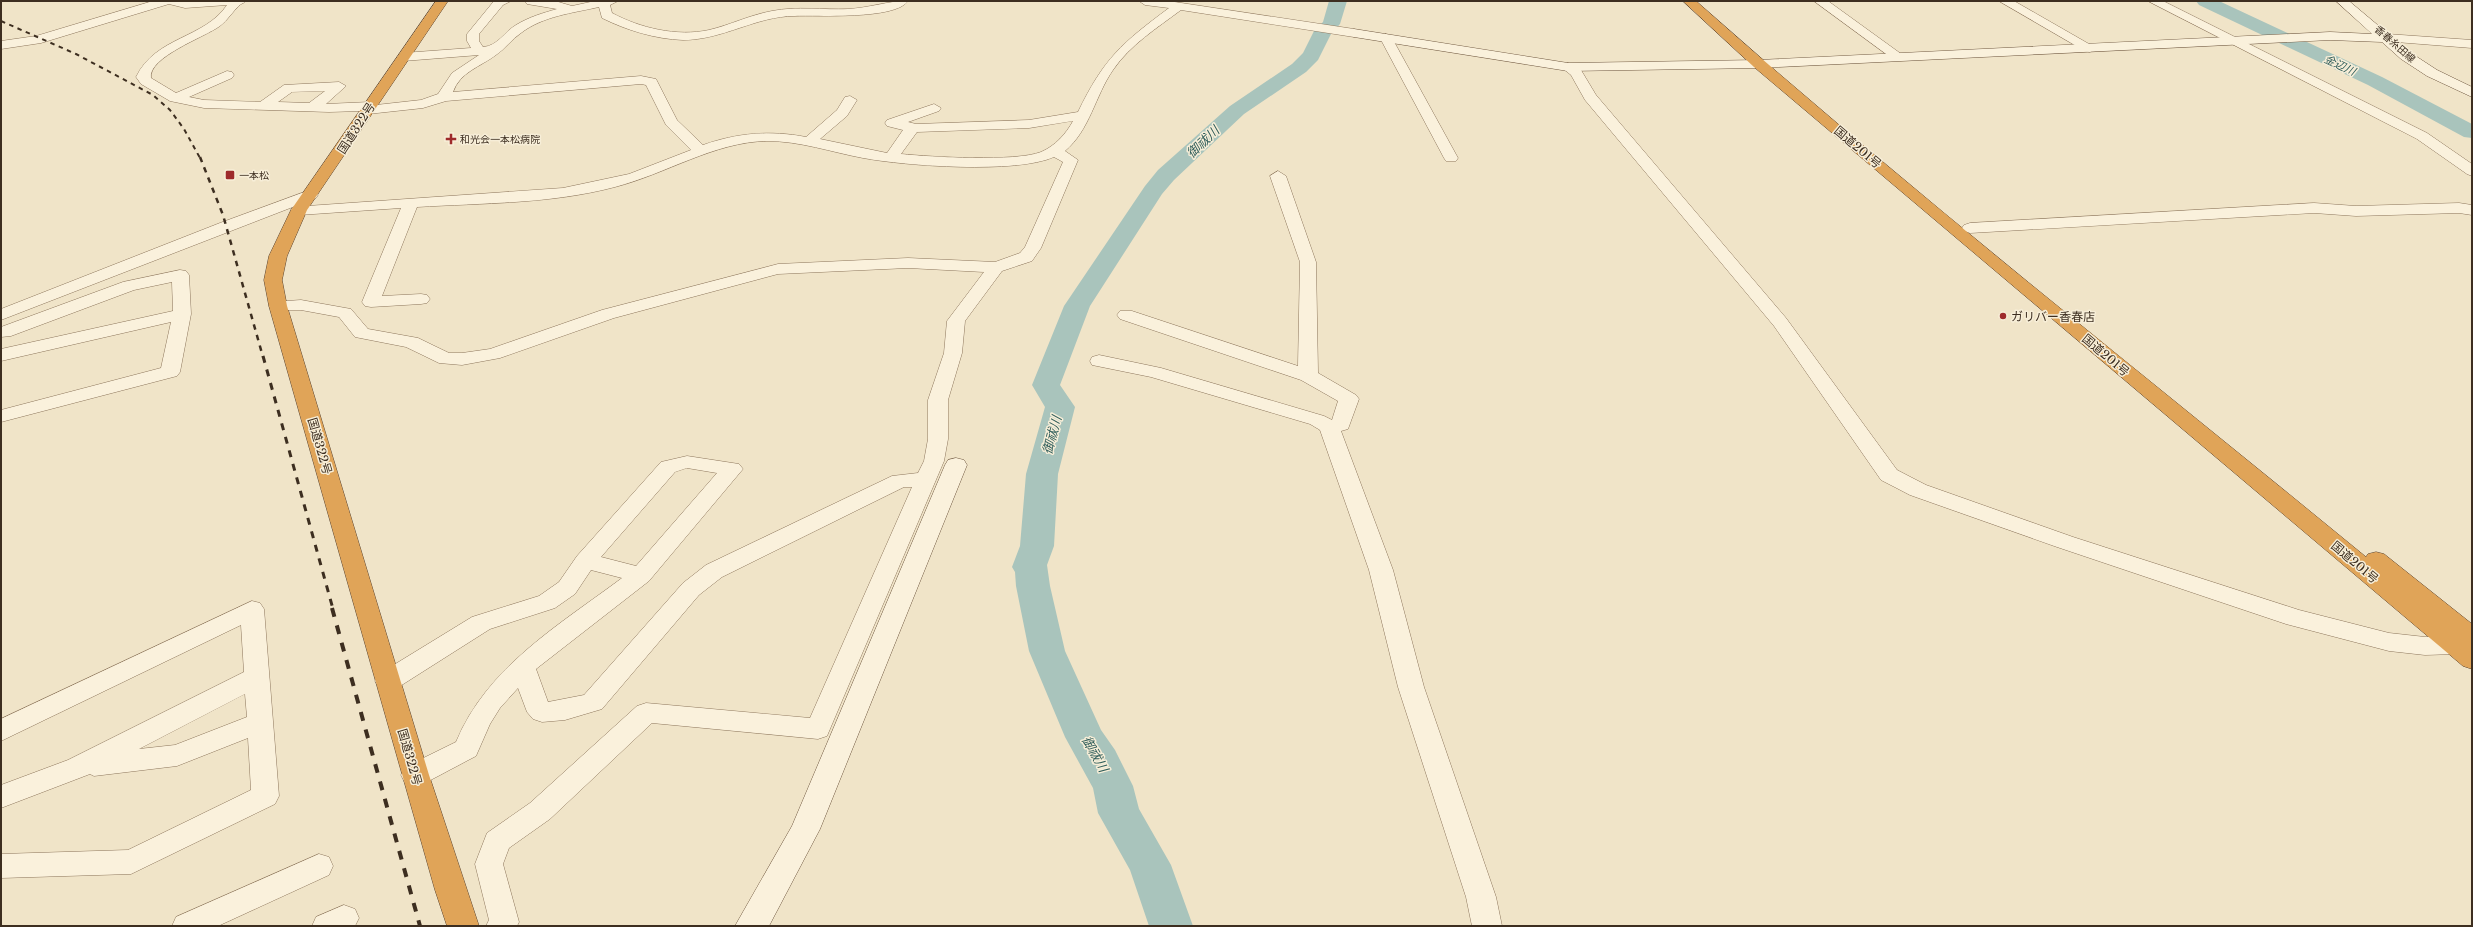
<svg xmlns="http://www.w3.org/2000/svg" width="2473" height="927" font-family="'Libre Baskerville','Noto Sans JP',serif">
<rect width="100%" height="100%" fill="#f0e4c8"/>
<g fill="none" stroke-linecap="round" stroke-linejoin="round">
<g fill="#a9c4bc" fill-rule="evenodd">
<polygon points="1329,1 1347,1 1340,24 1331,34 1318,60 1306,72 1244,114 1174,180 1162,194 1090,306 1060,385 1075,407 1058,474 1054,546 1047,565 1050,586 1065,651 1101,730 1115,750 1133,786 1139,809 1171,865 1193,926 1149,926 1130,870 1098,813 1093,788 1065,737 1029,651 1016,586 1015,572 1012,567 1020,546 1026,474 1045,407 1032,385 1064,306 1145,186 1158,170 1230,106 1292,64 1303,53 1314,31 1323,22"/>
<polygon points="2196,1 2219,1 2382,77 2472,124 2472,138 2464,137 2368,85 2199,5"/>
</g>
<g stroke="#8d765c" stroke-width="1">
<g id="street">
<path d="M153,1H246C243,4 241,3 239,6C232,12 228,20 220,26C205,37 148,57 151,78L176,93L227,71L232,72L234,75L232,78L189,97L204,100L260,102L284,85L339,82L346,86L326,104L370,102L376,105L421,100L438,94L452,73L479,55L403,61L397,57L403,53L471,48L467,41V34L494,1H511L503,5L479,34V41L483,47C498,46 504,32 516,25C529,17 543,13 557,9L527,4L525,1H555L572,6L595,1H618L610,5L612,13C640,28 677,37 709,30C730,25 750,15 772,11C797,6 823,10 848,9C869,8 887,1 908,1C895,20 817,15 795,16C756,16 723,40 683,40C655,39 626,30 602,18L599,7C573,13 543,16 521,33C512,39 505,49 496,55C480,67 460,72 453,92L641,76L656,79L677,120L703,145C737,133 770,130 806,137L837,110L845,97L850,96L857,100L847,116L820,139L887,153L903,130L887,126L885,123L887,120L934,104L941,108L939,111L908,122L916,124L1029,120L1078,112C1104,58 1122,43 1169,8L1145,5L1139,1H1168L1354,29L1360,33L1354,37L1181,10C1157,28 1130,45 1113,70C1095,96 1090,130 1065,151L1078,160L1041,248L1032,261L1002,271L965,321L962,353L948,400V439L944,461L827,736L818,739L652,723L550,819L509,848L503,864L519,922L517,926H486L489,920L475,864L487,833L530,803L637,706L646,703L810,718L912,487H904L722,577L699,595L602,709L565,720L542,722L533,719L527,712L518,688L500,708L490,724L476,756L425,783L415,786L405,783L401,775L405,767L456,742C487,667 559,625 622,578L591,570L575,594L555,608L490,629L397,688L388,690L379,688L375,681L379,674L472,617L539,596L559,582L577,556L661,462L687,456L739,464L743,469L649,581L536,669L548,702L584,695L683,583L706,565L892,476L918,473L924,461L928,439V400L944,353L947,321L984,272L908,268L778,274L614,318L500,358L462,365L439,363L406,347L355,337L339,317L301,310H272L269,306L272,302L301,300L351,309L368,329L418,338L449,353H462L490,349L602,310L778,264L908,258L995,262L1020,253L1025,247L1063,162L1054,157C1016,174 906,166 863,158C831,152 800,141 767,141C714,142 666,174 615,187C551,204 483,203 417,207L382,296L421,294L427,295L430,299L427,303L421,304L371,307L365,306L362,302L401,208L299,215L293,213L291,210L293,207L563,188L629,174L691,150L666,125L646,85L641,84L446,101L423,108L368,114L361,111L329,112L204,108L170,101L141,84L136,77C156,36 204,39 227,5L185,8L169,4L41,43L1,49V41L36,36ZM325,91L309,103L278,102L292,92ZM1073,121C1066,134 1055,146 1041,152C1015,162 932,157 901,154L917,132L1029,128ZM687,468L717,473L636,566L601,557L675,472Z"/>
<polygon points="1814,1 1828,1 1904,56 1903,59 1893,59"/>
<polygon points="1999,1 2014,1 2096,48 2090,52 2085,51"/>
<polygon points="2148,1 2163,1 2427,133 2472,164 2472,176 2467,174 2417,139"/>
<polygon points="1386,34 1392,38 1458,158 1456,161 1446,161 1444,158 1380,38"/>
<polygon points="2387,34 2472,40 2472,48 2383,41 2381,38 2383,35"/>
<polygon points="1568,63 1581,70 1596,95 1786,318 1897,470 1926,485 2073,537 2299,610 2389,633 2425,637 2455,636 2464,639 2467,645 2464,651 2455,654 2425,655 2389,651 2286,624 2057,547 1910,495 1881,480 1774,326 1585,100 1571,75 1561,67"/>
<polygon points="1278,171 1286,176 1316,262 1318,373 1356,395 1359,399 1348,429 1341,431 1393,570 1424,687 1496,897 1502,926 1472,926 1466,897 1398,687 1369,570 1320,430 1310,424 1151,377 1092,365 1090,361 1092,357 1099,355 1161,368 1324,416 1332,420 1338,401 1301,380 1120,319 1117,315 1120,311 1132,311 1298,366 1300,262 1270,176"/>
<polygon points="310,190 316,192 318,195 316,198 1,320 1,309 220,223"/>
<polygon points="2314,203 2356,206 2459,203 2472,205 2472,215 2459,213 2356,216 2314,213 1970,233 1964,231 1962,228 1964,225 1970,223"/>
<polygon points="180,270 186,271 189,275 191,314 180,372 177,376 1,422 1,410 161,368 171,322 1,361 1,349 173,311 172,282 134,290 11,336 1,337 1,327 123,282"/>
<path d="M252,601L260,603L264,609L279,796L275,804L131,874L1,878V854L128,850L251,790L248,738L177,766L94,776L90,774L1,808V785L68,760L244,672L241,625L1,741V719ZM245,694L247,717L175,745L139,749Z"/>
<polygon points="319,854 329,857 333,866 329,875 218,926 172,926 176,917"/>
<polygon points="344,905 355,909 359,918 355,926 312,926 316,917"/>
</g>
</g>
<g stroke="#6f573f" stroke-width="1">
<g id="secondary">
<polygon points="2336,1 2349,1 2411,53 2437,70 2472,87 2472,97 2427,76 2401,59 2382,42 2330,40 1759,68 1568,71 1354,37 1347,33 1354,29 1568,63 1759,60 2330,32 2372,34"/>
<polygon points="956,458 964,460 967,465 820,829 769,926 735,926 792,826 945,465 948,460"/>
</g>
</g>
<g stroke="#5b4430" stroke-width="1">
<g id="highway">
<polygon points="436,1 448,1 307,210 287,256 282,280 287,306 429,775 479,926 447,926 435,890 269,306 264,280 269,256 291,210"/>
<path d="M1683,1H1696C1913,194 2142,373 2366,557L2368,554L2376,552L2384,554L2472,624V669L2463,666L1754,67Z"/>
</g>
</g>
<use href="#street" fill="#faf1dc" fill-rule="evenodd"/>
<use href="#secondary" fill="#faf1dc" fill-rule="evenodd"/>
<use href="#highway" fill="#e0a458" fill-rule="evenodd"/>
<polyline stroke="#3d2e20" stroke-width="2" stroke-dasharray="4.5 4.5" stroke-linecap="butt" points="1,21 76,54 153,95 170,110 184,129 200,158"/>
<polyline stroke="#3d2e20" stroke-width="2.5" stroke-dasharray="5.5 5.5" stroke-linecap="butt" points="200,157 223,215 263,357"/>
<polyline stroke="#3d2e20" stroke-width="3" stroke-dasharray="7 7" stroke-linecap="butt" points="263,356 333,609"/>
<polyline stroke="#3d2e20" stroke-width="4" stroke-dasharray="9 9" stroke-linecap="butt" points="332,608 420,926"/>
</g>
<g fill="#9e2a2b" stroke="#f7eed8" stroke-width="1.5">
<path d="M449 133h4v4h4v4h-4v4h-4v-4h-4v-4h4z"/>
<rect x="225" y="170" width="10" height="10" rx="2"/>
<circle cx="2003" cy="316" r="4"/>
</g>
<g text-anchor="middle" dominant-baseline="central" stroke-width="3" stroke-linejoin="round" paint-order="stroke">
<g font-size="10" fill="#3d2e20" stroke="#f7eed8">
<text transform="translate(2395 44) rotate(41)">香春糸田線</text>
</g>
<g font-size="10" fill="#3d2e20" stroke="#f7eed8" text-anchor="start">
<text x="460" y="139">和光会一本松病院</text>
<text x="239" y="175">一本松</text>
</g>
<g font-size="11" font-style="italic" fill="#2f5d5a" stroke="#f7eed8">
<text transform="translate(2340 65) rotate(25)">金辺川</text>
</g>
<g font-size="12" fill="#3d2e20" stroke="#f7eed8">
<text transform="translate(356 128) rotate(-57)">国道322号</text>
<text transform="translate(1858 147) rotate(40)">国道201号</text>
<text transform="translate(2106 355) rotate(40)">国道201号</text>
<text transform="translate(320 446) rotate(74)">国道322号</text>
<text transform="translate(2355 562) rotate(40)">国道201号</text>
<text transform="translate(410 757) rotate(74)">国道322号</text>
</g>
<g font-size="12" fill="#3d2e20" stroke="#f7eed8" text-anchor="start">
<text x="2011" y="316">ガリバー香春店</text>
</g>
<g font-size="13" font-style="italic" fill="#2f5d5a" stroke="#f7eed8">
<text transform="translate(1203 142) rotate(-44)">御祓川</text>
<text transform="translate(1052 435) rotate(-75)">御祓川</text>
<text transform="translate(1095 754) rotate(61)">御祓川</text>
</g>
</g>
<rect width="2473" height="927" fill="none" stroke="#3d2e20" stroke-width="4"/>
</svg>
